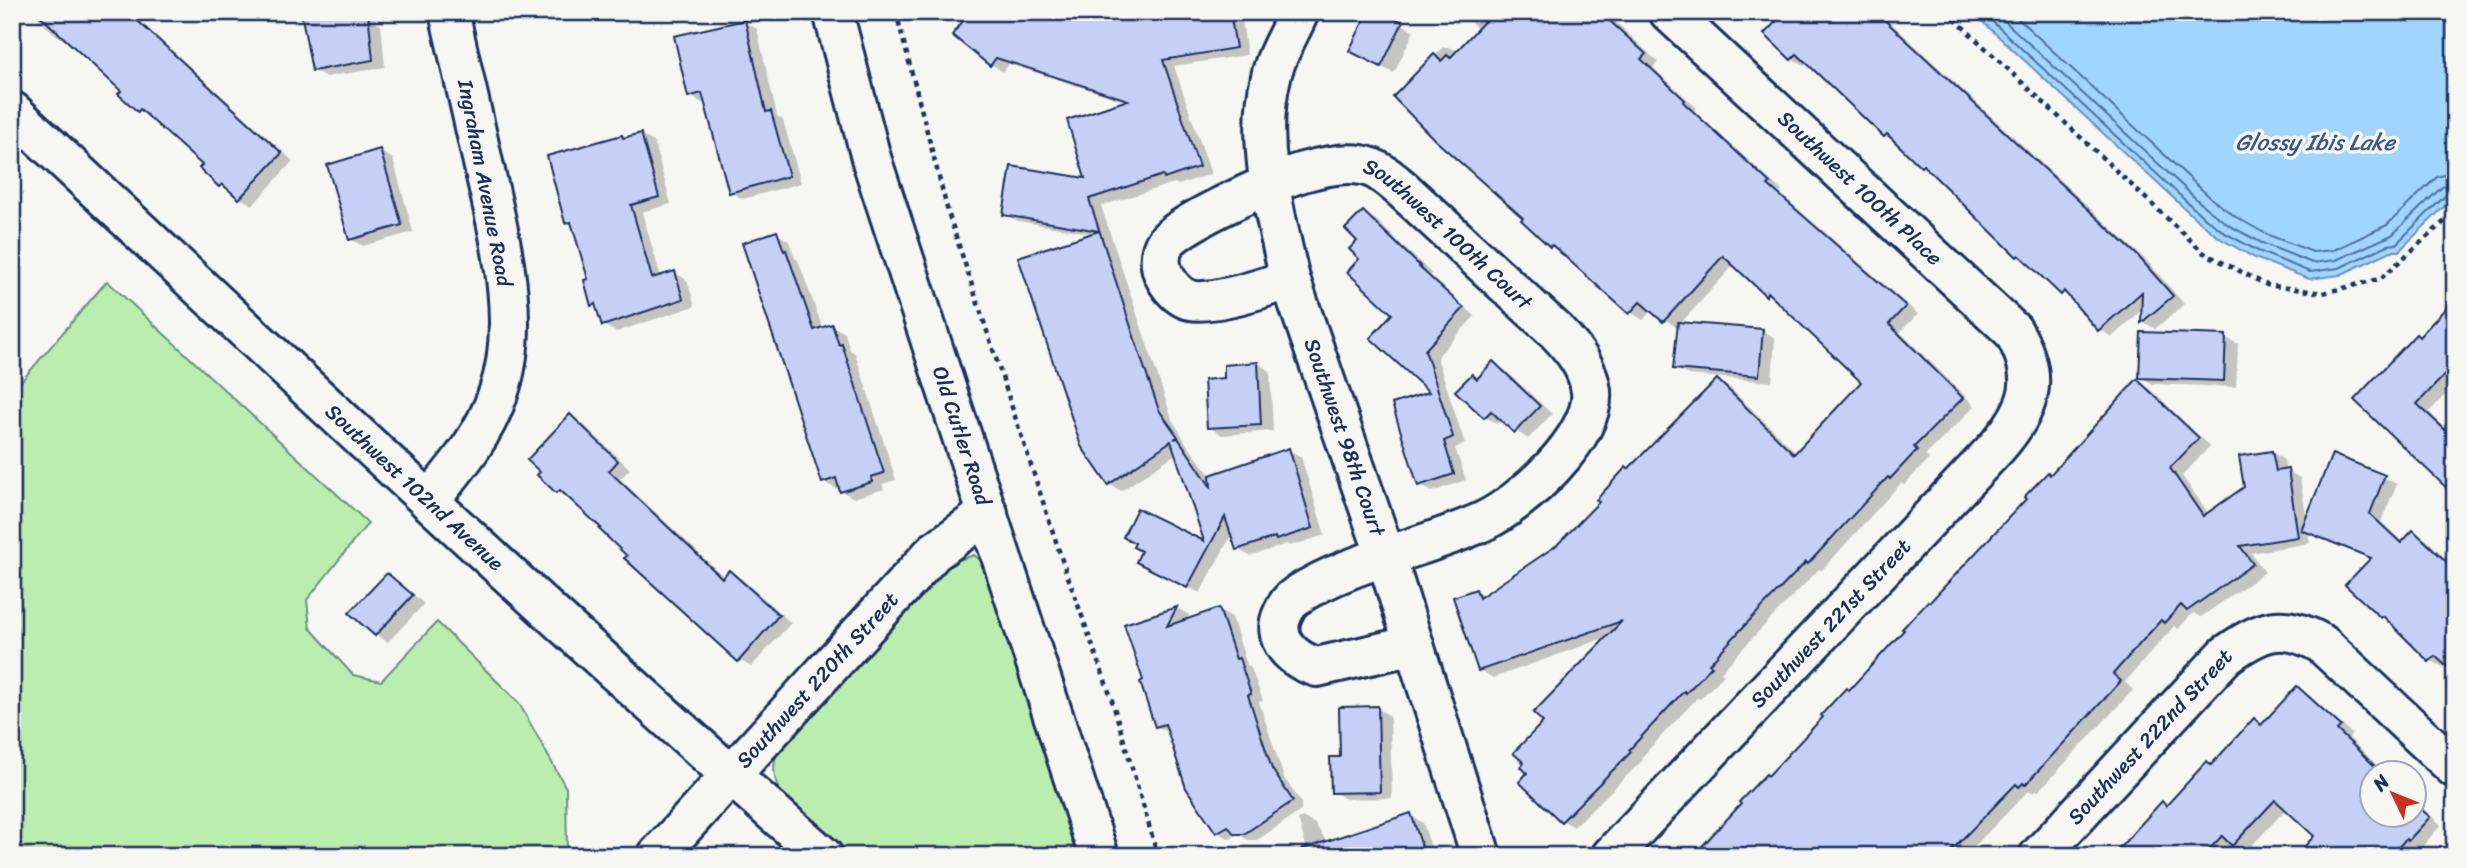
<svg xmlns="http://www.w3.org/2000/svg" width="2467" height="868" font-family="Sriracha,sans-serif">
<rect width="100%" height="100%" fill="#f6f6f2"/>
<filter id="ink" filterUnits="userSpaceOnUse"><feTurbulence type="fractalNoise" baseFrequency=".0143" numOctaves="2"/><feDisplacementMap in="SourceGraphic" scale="14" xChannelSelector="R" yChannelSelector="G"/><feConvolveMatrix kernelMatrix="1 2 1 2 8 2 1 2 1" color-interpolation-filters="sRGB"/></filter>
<g filter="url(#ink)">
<g fill="#bbeeae" stroke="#6b8e86" stroke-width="2">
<polygon points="107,281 368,523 307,600 310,628 353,675 381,681 437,622 519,703 566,788 567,856 12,856 12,392"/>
<path d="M974,555L985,564L1083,856H850C833,841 785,805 778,787C773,775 773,762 778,750L948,564Z"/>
</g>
<polygon fill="#a0d5fe" stroke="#6b93be" stroke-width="2" points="1972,12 2455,12 2455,196 2399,251 2391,251 2340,275 2309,279 2255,258 2221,239 2196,219"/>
<g fill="#0003">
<polygon points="38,12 130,12 293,161 253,205 240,198 220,185 205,165 152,118 139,110 121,94 123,91 69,43 56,35 38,19 41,15"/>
<polygon points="303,12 375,12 377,23 381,25 385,67 326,77 313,70"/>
<polygon points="1129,12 1241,12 1247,55 1174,66 1211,174 1178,185 1174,183 1101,206 1172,419 1188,446 1211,476 1289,450 1301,457 1325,535 1290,546 1287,544 1250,556 1237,549 1232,534 1200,593 1150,569 1207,545 1177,453 1121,491 1109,484 1095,234 1018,221 1005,214 1088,180 1128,102 1009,64 1003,72 991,64 954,34"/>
<polygon points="1460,12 1605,12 1658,62 1653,68 1697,108 1694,111 1782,191 1780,193 1918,314 1900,332 1975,406 1925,456 1929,459 1904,485 1901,483 1822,570 1819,569 1760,630 1721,672 1724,675 1700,699 1697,698 1641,758 1643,760 1574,827 1562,820 1530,773 1545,722 1610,636 1493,678 1480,670 1476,591 1485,596 1558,546 1717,381 1730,388 1797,453 1864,382 1777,300 1767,294 1734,265 1680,324 1763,331 1775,338 1772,382 1688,375 1675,368 1679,325 1677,328 1652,310 1643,320 1630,312 1563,253 1551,246 1525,218 1395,97 1443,47 1449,47 1545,93"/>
<polygon points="1761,12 1879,12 2150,264 2184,304 2155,329 2143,322 2143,309 2112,337 2099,329 2074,300 2062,293 2030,263 2018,256 1932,171 1922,165 1898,143 1885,136 1808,63 1804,66 1792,59 1775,25"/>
<polygon points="744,22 757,29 777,116 783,120 801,183 743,199 731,192 706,102 702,103 689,95"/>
<polygon points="1402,24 1414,31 1394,73 1363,58"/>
<polygon points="641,135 654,142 671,204 642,212 661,277 675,273 687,280 695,306 616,332 603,325 598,307 593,304 590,280 574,226 567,222 622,137 626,139"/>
<polygon points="380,151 393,159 413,232 363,246 350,239"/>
<polygon points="1363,213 1376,220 1432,274 1430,275 1475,316 1437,357 1465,444 1455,448 1466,480 1432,492 1419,484 1433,393 1394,314 1362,259 1359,241"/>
<polygon points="776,233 789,241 795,258 798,260 823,329 832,326 845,333 850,350 855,353 896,480 882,484 884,489 854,498 841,491 841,488 836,489 824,482"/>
<polygon points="2455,301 2455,384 2429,412 2455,437 2455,492 2356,400"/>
<polygon points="2225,337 2238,344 2236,387 2153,384 2140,377"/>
<polygon points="1258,363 1270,371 1273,431 1222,435 1209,427 1226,380"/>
<polygon points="1494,363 1506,371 1552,414 1528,439 1516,431 1502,419 1498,424 1485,417 1457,391 1472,376 1479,380"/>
<polygon points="2138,381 2150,389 2210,446 2182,476 2209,514 2246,488 2272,452 2284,460 2286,470 2300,478 2307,521 2333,456 2397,484 2381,522 2404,543 2413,532 2426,539 2455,567 2455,672 2446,664 2443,667 2430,660 2391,622 2382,617 2372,559 2308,532 2310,543 2251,553 2265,572 2201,617 2193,613 2178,629 2174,626 2125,682 2133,690 2039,791 2036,790 2033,793 2029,790 1965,856 1696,856"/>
<polygon points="570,417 583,424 630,469 620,479 724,577 729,572 742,579 791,623 751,667 739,660 603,528 570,499 558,492"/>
<polygon points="387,575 400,582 424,604 388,642 376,635"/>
<polygon points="1177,608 1189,615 1185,622 1219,610 1232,617 1247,665 1251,668 1263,701 1259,702 1284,778 1301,802 1301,811 1257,840 1248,840 1238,834 1230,839 1217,832 1170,734 1156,726 1145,681 1126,625"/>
<polygon points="2297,689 2310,696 2352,734 2349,738 2386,774 2372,774 2372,816 2414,816 2414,800 2441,825 2422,847 2419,845 2409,856 2301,856 2317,836 2287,808 2242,856 2113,856 2162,804 2168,807 2208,763 2213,766 2254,720 2263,726"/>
<polygon points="1377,708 1390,716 1392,798 1346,799 1333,792 1342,759"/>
<polygon points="1410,815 1423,823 1434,856 1309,856 1298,819 1302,817 1315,824 1334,853"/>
</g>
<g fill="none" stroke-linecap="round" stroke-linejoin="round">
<g stroke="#50719e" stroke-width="2">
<polyline points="1982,12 2200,214 2225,233 2258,251 2310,272 2339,268 2388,245 2396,244 2447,194 2455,192"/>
<polyline points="1995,12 2206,208 2230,226 2262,243 2312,263 2336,260 2392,235 2442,187 2455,183"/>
<polyline points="2011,12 2213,200 2236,217 2266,234 2313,252 2334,250 2387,225 2437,177 2455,172"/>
</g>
</g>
<g fill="#c6d0f7" stroke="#1b2f5e" stroke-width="2">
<polygon points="36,12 128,12 282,153 239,199 222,184 219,187 199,168 202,165 140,109 138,112 118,94 121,91"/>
<polygon points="301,12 368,12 373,60 312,71"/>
<polygon points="970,12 1230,12 1236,48 1163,60 1199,167 1164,179 1163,175 1089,199 1146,373 1159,410 1178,437 1174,439 1178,438 1211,487 1210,475 1289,448 1313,528 1276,540 1275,537 1236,550 1225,517 1187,588 1136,562 1141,551 1133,547 1135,543 1123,537 1137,508 1204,541 1171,441 1108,485 1081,446 1018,257 1099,231 1003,215 1011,166 1085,178 1067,120 1128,100 996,58 990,66 952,35"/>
<polygon points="1368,12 1382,12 1403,22 1381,67 1349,51"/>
<polygon points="1493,12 1600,12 1646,54 1641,59 1685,100 1683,102 1770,183 1768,185 1906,306 1889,324 1963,398 1914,447 1917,450 1890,479 1888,477 1808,564 1806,562 1747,623 1709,664 1712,666 1686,693 1684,691 1629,750 1631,752 1561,822 1519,782 1527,773 1521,767 1524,763 1513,753 1543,722 1533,713 1622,621 1478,671 1453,597 1476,589 1479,598 1557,545 1599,502 1596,500 1626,467 1628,469 1717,379 1794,454 1861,382 1767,292 1766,296 1723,256 1663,322 1640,302 1629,314 1552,245 1550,247 1521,220 1523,218 1435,140 1393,97 1434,54 1441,61 1447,55 1450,58"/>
<polygon points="1785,12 1876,12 2137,255 2173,296 2141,323 2142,292 2098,331 2064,291 2061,295 2019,255 2017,257 1923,165 1921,167 1887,134 1884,137 1797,54 1791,60 1764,34"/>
<polygon points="745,20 766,112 771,111 789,176 729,193 702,93 688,97 674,36"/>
<polygon points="641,133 659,197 631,205 652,278 675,271 683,299 602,326 595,304 591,306 584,280 588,279 571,222 565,223 547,156 622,135 623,138"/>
<polygon points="380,149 402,225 349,240 327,165"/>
<polygon points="1363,211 1420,266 1419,267 1464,308 1425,350 1453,437 1444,441 1454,474 1418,486 1392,404 1429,392 1370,338 1392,314 1347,272 1359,259 1349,249 1357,241 1345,229"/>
<polygon points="777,231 784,251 786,250 814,330 832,324 839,345 842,344 884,473 871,477 872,482 840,492 836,478 822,483 742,243"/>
<polygon points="2455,298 2455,364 2417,404 2455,439 2455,496 2354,400 2416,334 2419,337"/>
<polygon points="1678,322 1763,329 1759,376 1673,369"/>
<polygon points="2141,332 2226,335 2224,381 2139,378"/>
<polygon points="1493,361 1540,406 1514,433 1491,411 1484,418 1455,391 1472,374 1477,379"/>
<polygon points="1258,362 1261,425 1207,428 1204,380 1224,378 1224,365"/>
<polygon points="2137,379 2199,438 2170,468 2203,516 2244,487 2239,456 2272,451 2276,471 2288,469 2298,537 2240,546 2253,564 2187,611 2181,605 2164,623 2161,620 2113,674 2121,681 2025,785 2023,783 2019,787 2016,784 1946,856 1693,856 1741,804 1739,802 1766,774 1768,776 1823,717 1821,715 1846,688 1849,690 1904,630 1902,629 1928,601 1930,602 2026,499 2024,497 2048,472 2050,475"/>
<polygon points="570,414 618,461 609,471 722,578 729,570 779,615 738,662 624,558 627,556 599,529 601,528 560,490 556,493 537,475 540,472 527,460"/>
<polygon points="2332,454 2385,475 2370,514 2401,543 2413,530 2455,570 2455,674 2435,656 2429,662 2383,616 2381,618 2345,585 2371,558 2301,530"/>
<polygon points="387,573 413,595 375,636 349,613"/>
<polygon points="1177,607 1167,626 1219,608 1236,659 1239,658 1251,694 1248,695 1272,769 1293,801 1244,834 1234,834 1228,826 1216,833 1186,788 1165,724 1155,727 1140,682 1143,680 1124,624"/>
<polygon points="2297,686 2341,726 2337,730 2383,774 2372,774 2372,816 2414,816 2414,803 2430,817 2408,841 2406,839 2390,856 2296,856 2314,836 2275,800 2232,846 2222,836 2203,856 2112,856 2162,801 2166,806 2207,761 2211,765 2254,718 2261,725"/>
<polygon points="1378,706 1380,792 1331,793 1330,757 1340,757 1339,707"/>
<polygon points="1411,813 1425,856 1298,856 1297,851"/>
</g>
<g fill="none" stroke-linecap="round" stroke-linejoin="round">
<g stroke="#1b2f5e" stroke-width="44">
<g id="minor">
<path id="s1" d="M833,12L871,158L1099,856"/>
<path id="s2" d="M1299,12C1290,33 1276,54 1271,77C1255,142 1275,215 1290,279L1386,557L1481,856"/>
<path id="s3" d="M12,111C280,362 546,615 823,856"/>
<path id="s4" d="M1290,279C1270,286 1205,308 1187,299C1177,295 1170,286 1165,277C1159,267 1159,252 1166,242C1182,221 1276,180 1303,172C1321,167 1343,162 1361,165C1377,167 1390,179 1402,189L1557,332C1573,349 1588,367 1591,391C1596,436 1521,504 1484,521C1424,549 1351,560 1296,596C1290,600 1286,606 1283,613C1270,639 1293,660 1317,667L1414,645"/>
<path d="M429,501C457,467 484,436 498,394C524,321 498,231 482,158C471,109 460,61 449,12"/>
<path id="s5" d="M657,856L934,552L988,513"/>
<path id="s6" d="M1611,856L1997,447C2031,407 2041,378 2013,331L1669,12"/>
<path id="s7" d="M2039,856L2226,655C2261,630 2282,621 2322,644L2455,768"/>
</g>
</g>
<g stroke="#1b2f5e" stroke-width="4.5" stroke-dasharray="5 5" stroke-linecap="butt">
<polyline points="896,12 948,212 1063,563 1111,697 1158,856"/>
<polyline points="1947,12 2204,253 2267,285 2323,293 2380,279 2455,212"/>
</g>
<use href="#minor" stroke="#f6f6f2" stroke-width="38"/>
</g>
</g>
<g text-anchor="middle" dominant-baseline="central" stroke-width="7" stroke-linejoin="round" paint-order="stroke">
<g font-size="21" fill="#1b2f5e" stroke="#f6f6f2">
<text transform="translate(485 183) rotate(79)">Ingraham Avenue Road</text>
<text transform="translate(1860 188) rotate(43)">Southwest 100th Place</text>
<text stroke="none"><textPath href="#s4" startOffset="500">Southwest 100th Court</textPath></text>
<text stroke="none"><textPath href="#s1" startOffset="443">Old Cutler Road</textPath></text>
<text stroke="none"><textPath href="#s2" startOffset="443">Southwest 98th Court</textPath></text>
<text stroke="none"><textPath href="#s3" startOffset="551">Southwest 102nd Avenue</textPath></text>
<text stroke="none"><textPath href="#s6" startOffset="320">Southwest 221st Street</textPath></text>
<text stroke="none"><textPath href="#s5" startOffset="238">Southwest 220th Street</textPath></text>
<text stroke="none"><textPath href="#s7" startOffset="163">Southwest 222nd Street</textPath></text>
</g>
<g font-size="23" font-style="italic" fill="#3c5886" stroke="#f6f6f2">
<text x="2315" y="142">Glossy Ibis Lake</text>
</g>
</g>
<rect width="2467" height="868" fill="none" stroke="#f6f6f2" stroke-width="42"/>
<rect x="21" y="21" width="2425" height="826" fill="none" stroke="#1b2f5e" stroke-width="2.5" filter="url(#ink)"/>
<g transform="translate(2393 794) rotate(313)"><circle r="33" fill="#f6f6f2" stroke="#9ea6b7" stroke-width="2"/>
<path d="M0-5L12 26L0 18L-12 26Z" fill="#c8321e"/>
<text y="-10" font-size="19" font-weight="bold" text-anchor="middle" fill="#1b2f5e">N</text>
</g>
</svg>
